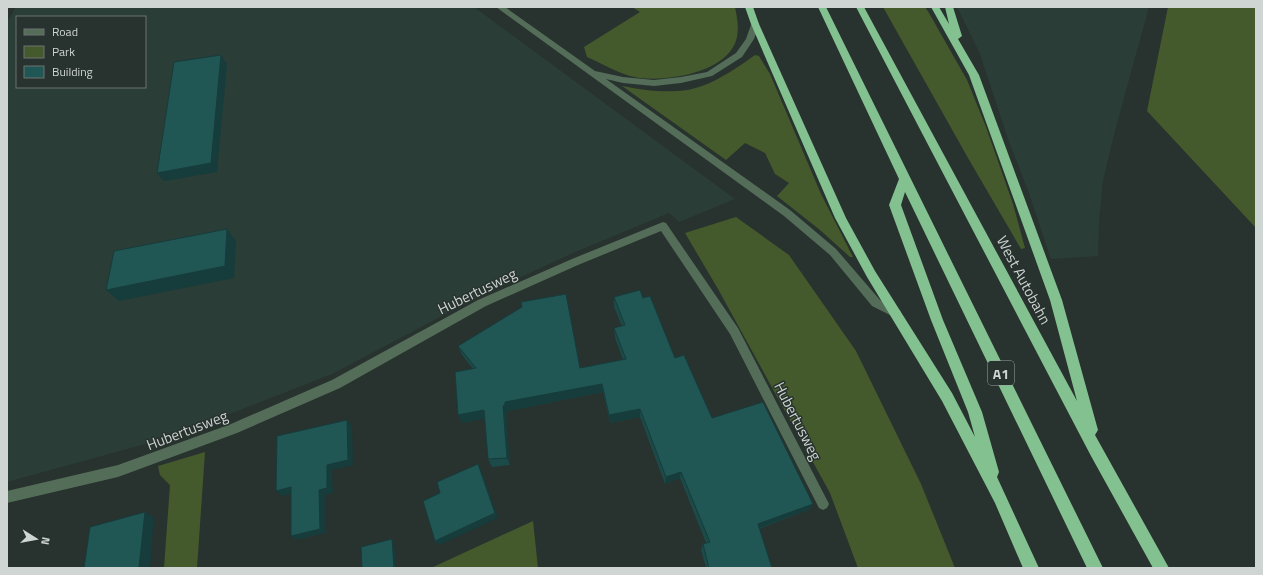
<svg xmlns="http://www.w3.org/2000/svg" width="1263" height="575" font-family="'Titillium Web',sans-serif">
<rect width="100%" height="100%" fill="#28322e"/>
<g fill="#2b3d37" fill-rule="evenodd">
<path d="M16,7H474L735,199L679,222L669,213L573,253L480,296L332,374L171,437L7,482V22ZM17,17H145V87H17Z"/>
<polygon points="957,7 1149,7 1115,131 1103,180 1099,221 1098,256 1051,259 1029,193 1009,142 980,54"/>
</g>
<g fill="#455a2c">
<path d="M632,7H735C737,17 739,27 737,37C730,73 664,83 634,77C620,74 601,63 587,57L584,47L640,12Z"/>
<polygon points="883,7 925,7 929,13 967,80 986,127 1013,204 1025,248 1021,249 968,158"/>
<polygon points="1168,7 1256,7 1256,228 1147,111"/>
<path d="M755,55L759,56L770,74L821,194L853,257H850L820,230L777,196L789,183L775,174L765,153L745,143L726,160L622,86C647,91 678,95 702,86C721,79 738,67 755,55Z"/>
<polygon points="736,217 789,255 856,351 921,484 955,568 858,568 830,493 718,289 685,233"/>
<polygon points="205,452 197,568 164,568 170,485 160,475 158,466"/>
<polygon points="533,521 538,568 431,568"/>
</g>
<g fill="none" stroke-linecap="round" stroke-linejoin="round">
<g fill="#546d59" fill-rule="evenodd">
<polygon points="496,7 505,7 595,71 623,77 654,80 681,77 707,72 736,53 746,39 752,22 758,22 759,24 754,39 742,57 712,76 681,83 654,86 623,83 606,79 790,210 836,249 880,300 900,310 901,313 900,316 896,317 892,316 872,306 830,255 784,216"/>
<polygon points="663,222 666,223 738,328 827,500 829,504 827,508 823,510 819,508 730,334 661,231 578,265 486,306 340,388 237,433 118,477 7,503 7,491 118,465 231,424 332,380 478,300 572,259"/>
</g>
<g fill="#83c190" fill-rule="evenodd">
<polygon points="745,7 753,7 759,24 846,218 875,271 952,393 975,437 968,412 931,320 889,205 899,179 818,7 826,7 1103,568 1087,568 905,192 901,205 943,320 982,412 999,472 997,477 1039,568 1023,568 995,503 942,401 867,277 835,218 751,24"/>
<polygon points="856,7 864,7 1077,401 1050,300 969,75 931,7 939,7 949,24 945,7 953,7 962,36 958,39 979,75 1062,300 1098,430 1095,435 1169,568 1153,568 1091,456"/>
</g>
</g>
<polygon fill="#1c4a48" points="614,297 643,298 675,358 712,418 813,504 808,510 759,529 772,568 706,568 701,550 703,544 706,543 680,478 665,484 640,417 610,423 603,392 508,411 508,413 506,414 510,465 492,467 488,459 485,418 462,423 473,369 462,355 458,346 580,368 623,360 615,338 614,328 622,326 614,307"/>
<g fill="#163c3b">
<polygon points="221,55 227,64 217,172 164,181 157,173"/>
<polygon points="227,229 236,241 234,278 119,301 106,290"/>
<polygon points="602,384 603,392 508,411 508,413 506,414 510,465 507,458 503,406 505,402"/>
<polygon points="640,409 640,417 610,423 609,415"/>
<polygon points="484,410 488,418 462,423 458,415"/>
<polygon points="347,420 352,426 353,465 332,470 333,493 325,495 325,533 297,540 291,536 319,490 327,465"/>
<polygon points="478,464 481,470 498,518 439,545 435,541"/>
<polygon points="681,472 680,478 665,484 666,477"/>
<polygon points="291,487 298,492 282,496 276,491"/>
<polygon points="813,504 808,510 754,530 758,524"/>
<polygon points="145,512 154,517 150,568 137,568"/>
<polygon points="392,539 394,541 396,568 394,568"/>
</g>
<g fill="#205654" stroke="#163c3b">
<polygon points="221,55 211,163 157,173 174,62"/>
<polygon points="227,229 225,266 106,290 114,251"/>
<polygon points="640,290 643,298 650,296 675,358 684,355 712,418 763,402 813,504 758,524 772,568 709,568 703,544 710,542 681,472 666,477 640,409 609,415 602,384 505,402 505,405 503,406 507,458 488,459 484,410 458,415 455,372 476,368 458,346 522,307 521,302 566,294 580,368 626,359 614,328 625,325 614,297"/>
<polygon points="347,420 348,460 327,465 327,488 319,490 320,529 291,536 291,487 276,491 277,436"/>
<polygon points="478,464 495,513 435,541 423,501 440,493 437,482"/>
<polygon points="145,512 139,567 137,568 84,568 90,527"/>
<polygon points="392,539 394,568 362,568 361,547"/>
</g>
<g text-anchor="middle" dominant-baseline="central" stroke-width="3" stroke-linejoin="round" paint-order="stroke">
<rect fill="#28322e" stroke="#9ca4a1" stroke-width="1" x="988" y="361" width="26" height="24" rx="3"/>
<g font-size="14" font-weight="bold" fill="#ced5d2">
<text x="1001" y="373">A1</text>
</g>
<g font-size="15" fill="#ced5d2" stroke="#28322e">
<text transform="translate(1024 280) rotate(62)">West Autobahn</text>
<text transform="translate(477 291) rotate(-26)">Hubertusweg</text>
<text transform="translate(798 421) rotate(63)">Hubertusweg</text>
<text transform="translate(187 430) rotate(-21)">Hubertusweg</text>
</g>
</g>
<rect width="1263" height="575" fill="none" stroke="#ced5d2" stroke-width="16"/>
<rect x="16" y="16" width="130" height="72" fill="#28322e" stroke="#6a7370"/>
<rect x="24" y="29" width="20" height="6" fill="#546d59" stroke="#6a7370"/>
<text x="52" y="36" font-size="12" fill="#ced5d2">Road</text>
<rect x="24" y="46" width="20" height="12" fill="#455a2c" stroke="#6a7370"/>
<text x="52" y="56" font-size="12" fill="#ced5d2">Park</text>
<rect x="24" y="66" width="20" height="12" fill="#205654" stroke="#6a7370"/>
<text x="52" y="76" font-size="12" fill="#ced5d2">Building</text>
<g transform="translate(36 539) rotate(101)" stroke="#28322e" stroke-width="3" paint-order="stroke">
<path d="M0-3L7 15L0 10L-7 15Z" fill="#ced5d2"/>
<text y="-6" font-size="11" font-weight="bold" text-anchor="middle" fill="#ced5d2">N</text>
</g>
</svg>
